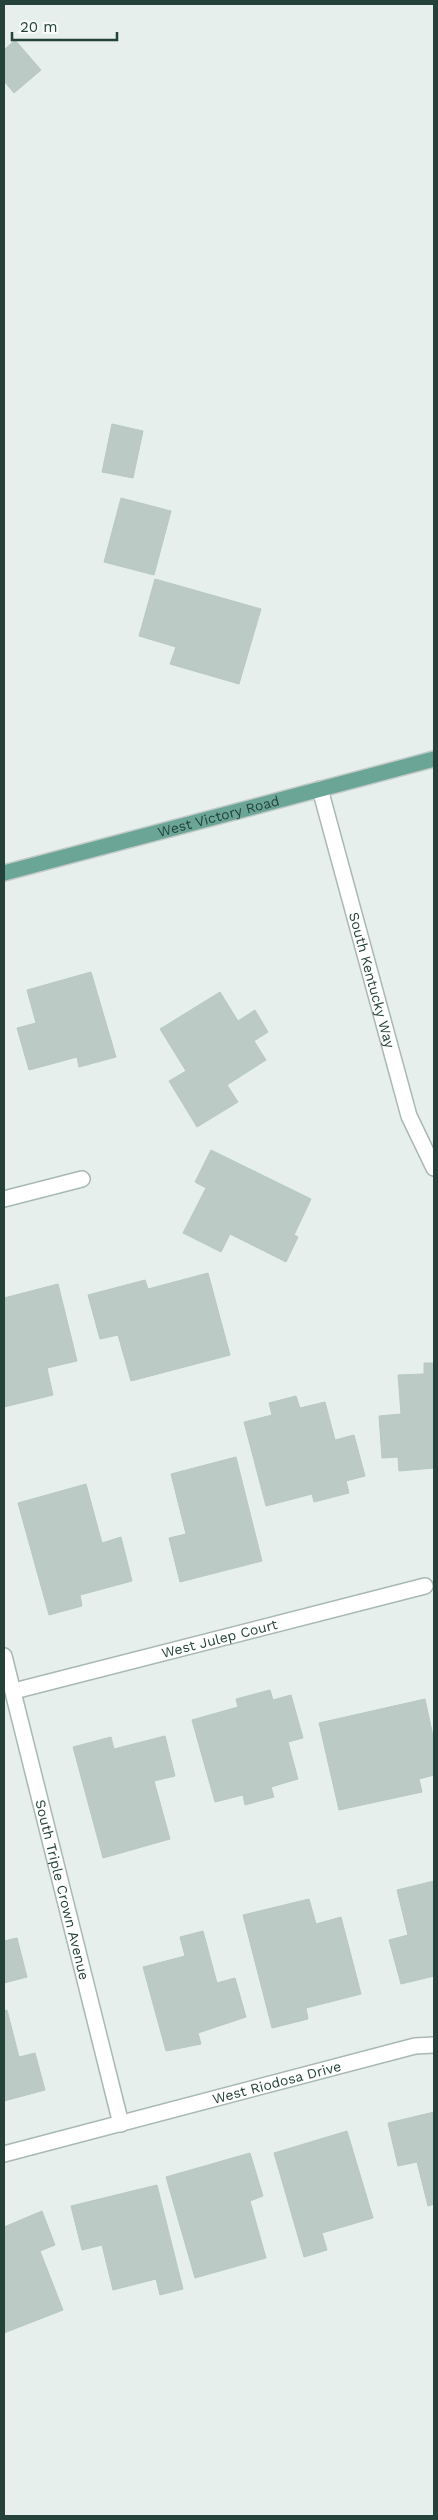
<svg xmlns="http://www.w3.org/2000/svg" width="438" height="2520" font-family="'Work Sans',sans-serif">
<rect width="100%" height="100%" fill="#e6efeb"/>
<g fill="#bbcac4" stroke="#b8c9c2">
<polygon points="15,40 41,70 14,93 4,81 4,50"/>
<polygon points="112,424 143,431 133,478 102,472"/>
<polygon points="121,498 171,511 154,575 104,562"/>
<polygon points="155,579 261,609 239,684 170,664 176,647 139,636"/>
<polygon points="91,972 116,1057 79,1067 77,1057 29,1070 17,1028 36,1023 27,990"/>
<polygon points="220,992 238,1021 255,1010 268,1032 254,1041 266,1060 227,1085 238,1102 197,1127 169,1081 186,1071 160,1029"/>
<polygon points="211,1150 311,1199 294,1235 298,1237 286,1262 230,1234 221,1252 183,1233 206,1188 195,1182"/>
<polygon points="208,1273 230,1355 131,1381 118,1335 100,1339 88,1295 145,1280 148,1289"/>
<polygon points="58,1284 77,1361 47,1368 53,1395 4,1407 4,1298"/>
<polygon points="424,1363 434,1363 434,1468 399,1471 398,1457 382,1458 379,1416 401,1414 398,1375 424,1374"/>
<polygon points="296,1396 300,1408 325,1402 335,1440 354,1435 365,1476 346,1481 349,1493 314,1502 312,1494 266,1506 244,1422 272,1415 269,1403"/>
<polygon points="236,1457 262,1561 180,1582 169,1538 186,1534 171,1474"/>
<polygon points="86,1484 102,1543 121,1537 132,1581 80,1595 82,1606 49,1615 18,1503"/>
<polygon points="270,1690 273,1700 291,1695 303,1738 288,1742 298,1779 271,1787 274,1797 245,1805 243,1795 215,1802 192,1720 238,1707 236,1699"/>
<polygon points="425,1699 434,1741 434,1775 419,1779 422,1792 339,1810 319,1723"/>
<polygon points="165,1736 175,1776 154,1781 170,1839 103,1858 73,1747 111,1737 114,1749"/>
<polygon points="434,1881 434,1976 401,1984 389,1940 408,1935 397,1890"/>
<polygon points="309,1899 316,1924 341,1917 361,1994 306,2008 308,2019 272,2028 243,1915"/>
<polygon points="203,1931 217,1983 235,1978 246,2017 198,2033 201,2044 166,2051 143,1967 185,1956 180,1937"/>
<polygon points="17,1938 27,1977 4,1983 4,1941"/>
<polygon points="7,2010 19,2057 35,2053 45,2090 4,2101 4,2011"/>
<polygon points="434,2112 434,2204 428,2206 417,2162 398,2166 388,2123"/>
<polygon points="347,2131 373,2218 322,2233 327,2250 304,2257 274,2153"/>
<polygon points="250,2153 263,2196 250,2201 266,2258 195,2278 166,2177"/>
<polygon points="157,2185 183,2289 160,2295 156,2279 113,2290 102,2245 82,2250 71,2206"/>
<polygon points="42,2211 55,2245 40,2251 63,2310 4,2333 4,2227"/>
</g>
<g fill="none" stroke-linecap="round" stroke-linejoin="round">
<g stroke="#a8b8b2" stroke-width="18">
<g id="minor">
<path id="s1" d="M320,789L409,1116L434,1168"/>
<polyline points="4,1199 82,1179"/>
<path id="s2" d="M4,1656L121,2124"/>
<path id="s3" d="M14,1691L425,1586"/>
<path id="s4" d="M4,2154L415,2046L434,2045"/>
</g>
</g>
<g stroke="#c2cac8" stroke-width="18">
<g id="major">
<path id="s5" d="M4,873L434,759"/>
</g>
</g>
<use href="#minor" stroke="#fff" stroke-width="15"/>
<use href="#major" stroke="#6aa596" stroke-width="15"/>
</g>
<g text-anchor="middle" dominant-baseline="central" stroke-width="4" stroke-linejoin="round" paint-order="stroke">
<g font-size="14" fill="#24423a" stroke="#f7fbf9">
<text stroke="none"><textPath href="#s5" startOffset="222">West Victory Road</textPath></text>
<text stroke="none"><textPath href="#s1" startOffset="198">South Kentucky Way</textPath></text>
<text stroke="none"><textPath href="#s3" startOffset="212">West Julep Court</textPath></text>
<text stroke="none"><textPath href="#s2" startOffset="241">South Triple Crown Avenue</textPath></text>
<text stroke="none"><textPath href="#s4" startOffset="282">West Riodosa Drive</textPath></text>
</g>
</g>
<rect width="438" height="2520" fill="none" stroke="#24423a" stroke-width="10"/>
<path d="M12 32v8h105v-8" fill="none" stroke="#24423a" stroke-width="2.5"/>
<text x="20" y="32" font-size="15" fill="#24423a" stroke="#f7fbf9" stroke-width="4" paint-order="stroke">20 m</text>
</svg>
